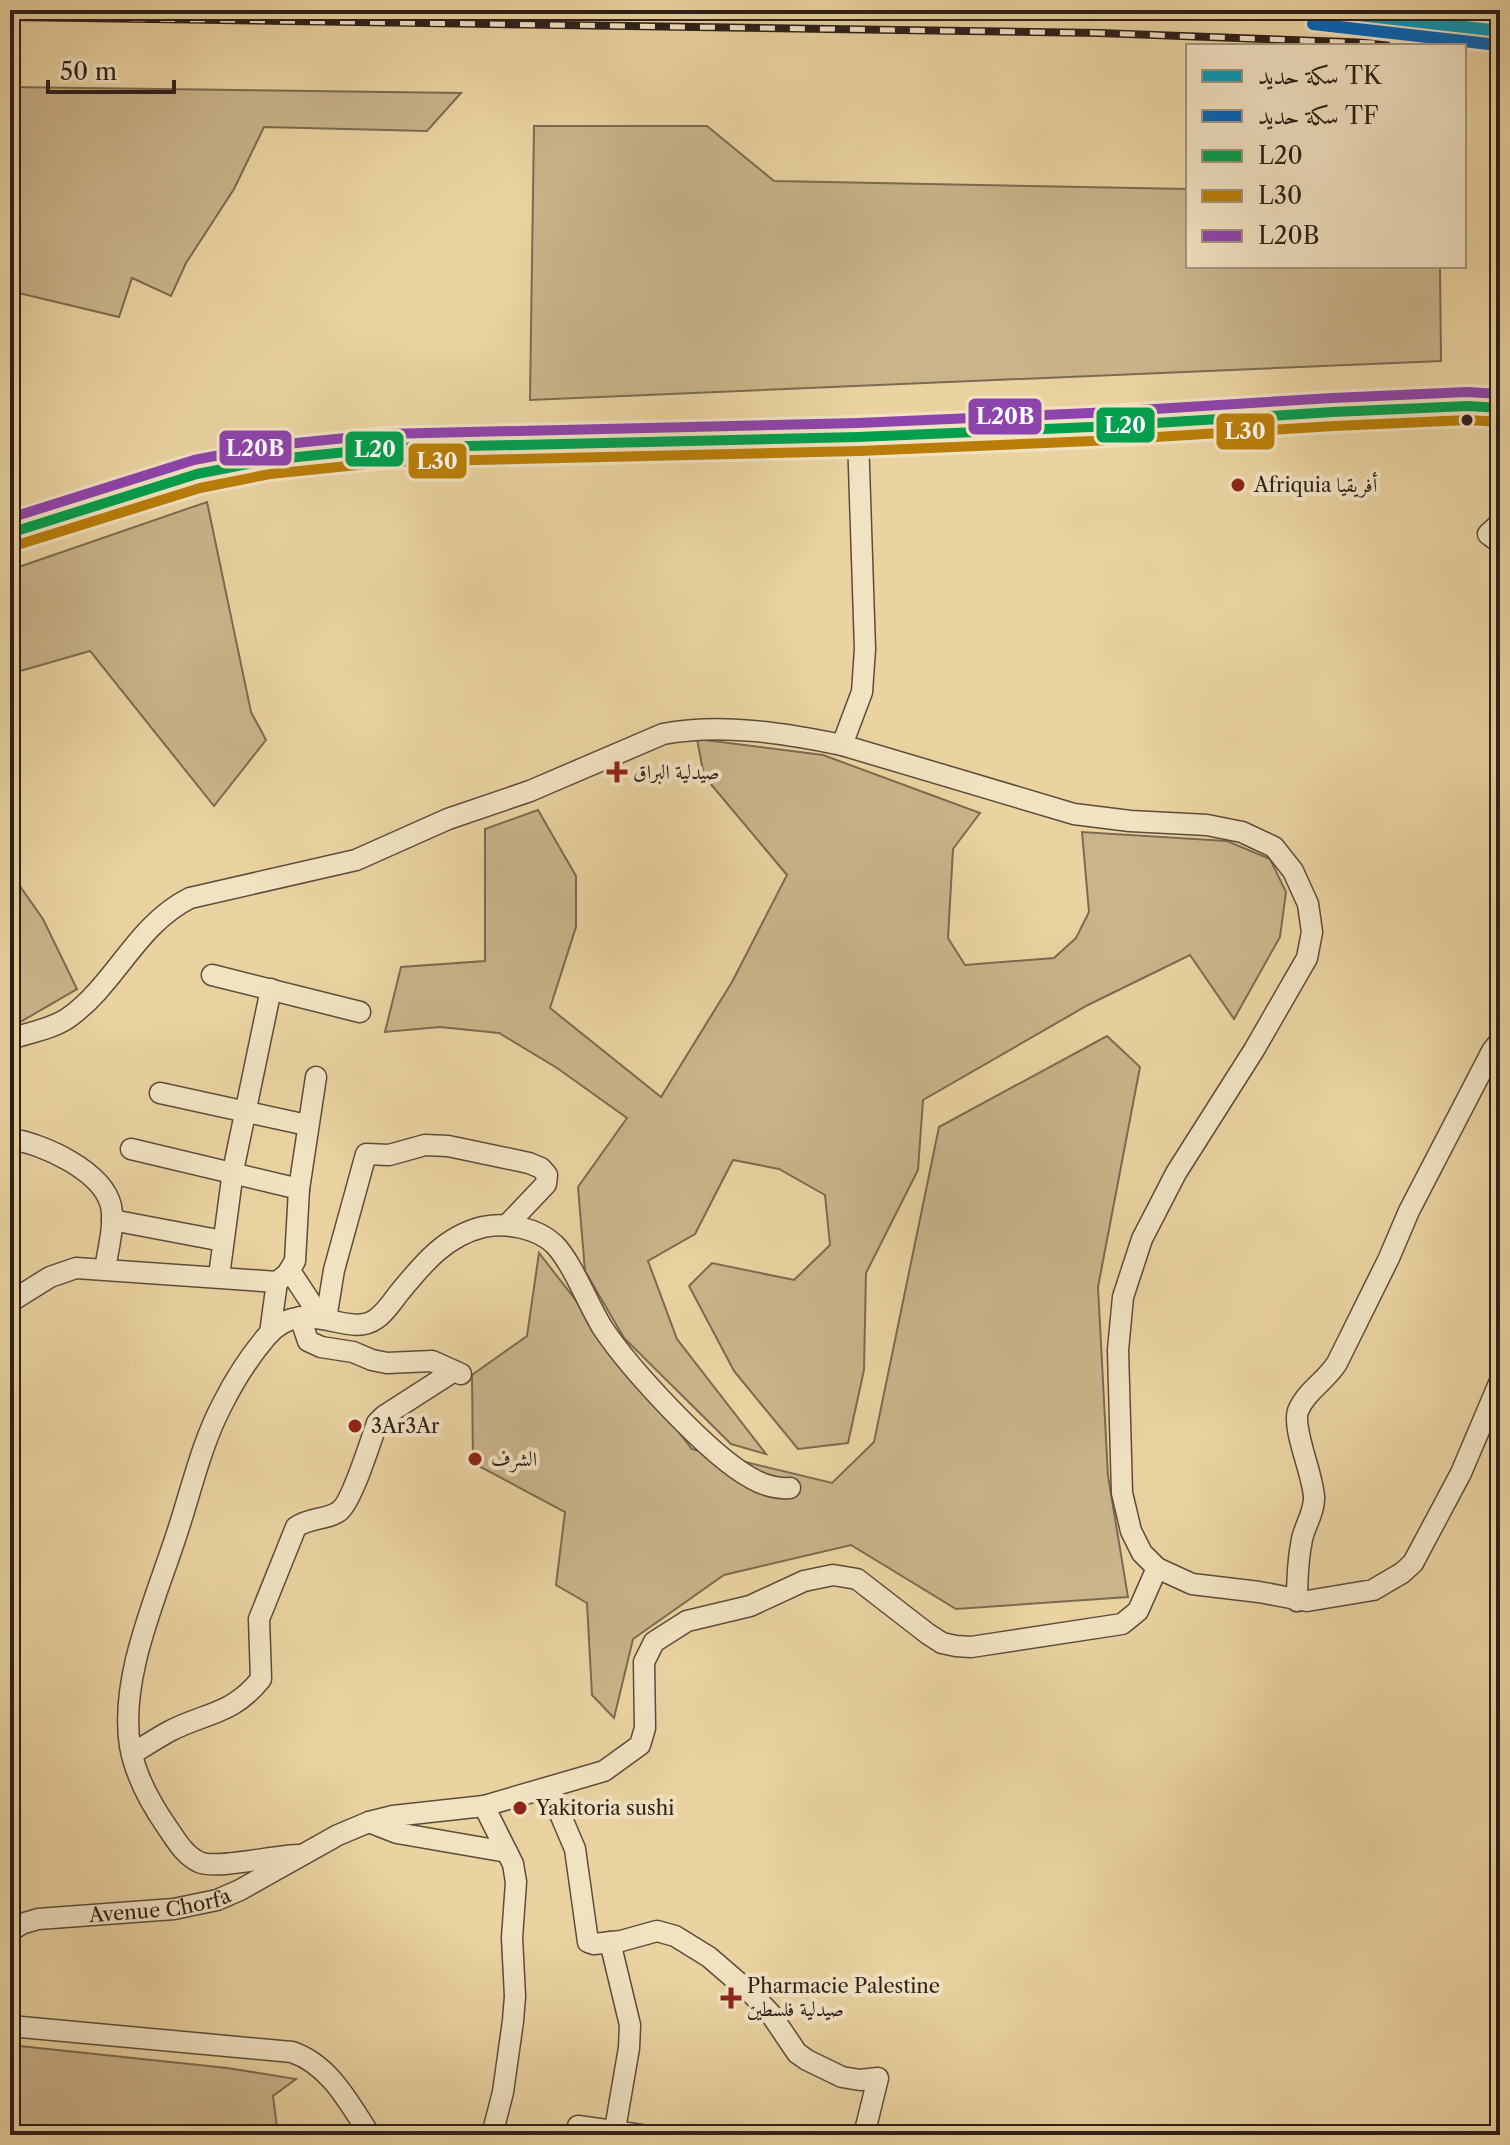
<svg xmlns="http://www.w3.org/2000/svg" width="1510" height="2145" font-family="'Libre Caslon Text',Amiri,serif">
<rect width="100%" height="100%" fill="#ead3a1"/>
<filter id="stains"><feTurbulence type="fractalNoise" baseFrequency=".0025" numOctaves="4"/><feColorMatrix values="0 0 0 0 .2 0 0 0 0 .09 0 0 0 0 .02 0 0 0 .5 -.17"/></filter>
<radialGradient id="worn" r=".72"><stop offset=".6" stop-color="#630" stop-opacity="0"/><stop offset="1" stop-color="#630" stop-opacity=".3"/></radialGradient>
<g fill="#cab48a" stroke="#7c6a52" stroke-width="2">
<polygon points="10,87 461,93 427,131 264,127 234,189 186,263 171,296 132,278 119,317 10,291"/>
<polygon points="534,126 707,126 774,181 1188,189 1188,266 1440,266 1441,361 530,400"/>
<polygon points="207,502 251,712 266,740 214,806 90,651 10,674 10,570"/>
<polygon points="697,739 823,755 980,813 953,849 948,938 965,965 1054,958 1076,938 1089,912 1082,832 1227,841 1270,859 1286,892 1280,937 1234,1019 1190,955 1088,1005 923,1100 918,1170 866,1273 864,1370 848,1443 798,1449 734,1371 689,1286 712,1263 794,1280 830,1245 825,1195 779,1169 733,1160 695,1234 648,1261 677,1339 766,1454 731,1444 624,1338 585,1271 578,1187 627,1118 557,1068 499,1033 440,1027 385,1032 401,967 485,961 485,829 538,810 576,876 576,927 550,1008 661,1097 732,982 787,875 704,776"/>
<polygon points="10,872 43,919 77,989 10,1028"/>
<polygon points="1107,1036 1140,1067 1098,1287 1108,1476 1128,1597 956,1609 851,1545 724,1575 633,1639 614,1718 592,1695 587,1603 556,1585 565,1512 473,1463 472,1375 527,1336 539,1253 692,1449 832,1483 874,1442 939,1127"/>
<polygon points="10,2045 227,2068 296,2079 273,2096 278,2135 10,2135"/>
</g>
<g fill="none" stroke-linecap="round" stroke-linejoin="round">
<g stroke="#5c4c3c" stroke-width="23">
<g id="street">
<polyline points="1500,523 1488,534 1500,543"/>
<polyline points="842,745 862,692 865,649 858,437"/>
<polyline points="212,975 360,1012"/>
<path d="M10,1039C28,1033 52,1029 68,1018C116,984 136,925 190,898L356,860L448,819L530,791L663,734C721,723 784,733 842,745L1074,814L1130,821L1207,825L1242,832L1274,847L1293,871L1308,904L1312,932L1307,958L1254,1050L1176,1173L1142,1239L1123,1297L1118,1350L1122,1493L1131,1531L1142,1553L1157,1568L1192,1584L1259,1592L1307,1601L1373,1590L1402,1573L1413,1563L1461,1473L1500,1381"/>
<polyline points="160,1093 307,1125"/>
<path d="M10,1139C42,1143 103,1171 111,1206C115,1225 108,1249 105,1269"/>
<polyline points="131,1149 299,1189"/>
<polyline points="112,1220 223,1241"/>
<polyline points="290,1271 321,1318"/>
<polyline points="219,1276 233,1171 271,989"/>
<polyline points="277,1282 287,1274 295,1261 299,1189 316,1077"/>
<polyline points="10,1302 50,1277 76,1268 277,1282 270,1333"/>
<polyline points="300,1317 308,1341 321,1347 353,1352 372,1360 387,1363 432,1361 461,1374"/>
<polyline points="326,1319 334,1270 366,1154 389,1155 425,1145 448,1146 529,1163 541,1168 547,1175 546,1184 507,1225"/>
<path d="M1297,1601C1297,1580 1298,1559 1302,1539C1305,1526 1315,1510 1314,1497C1313,1474 1292,1429 1298,1411C1306,1391 1326,1381 1337,1363L1389,1258L1409,1211L1492,1051L1500,1041"/>
<path d="M132,1754C145,1746 157,1738 170,1731C207,1712 232,1715 261,1679L259,1619L296,1527C311,1517 326,1520 338,1512C351,1505 371,1440 377,1423L384,1416L454,1371"/>
<polyline points="549,1788 575,1849 588,1942 594,1944 621,1941 657,1931 675,1936 709,1957 753,1995 770,2013 797,2053 807,2060 842,2077 860,2080 878,2078 864,2135"/>
<polyline points="484,1806 513,1864 516,1882 512,1938 515,1996 513,2021 503,2092 492,2135"/>
<polyline points="369,1822 397,1833 507,1852"/>
<path d="M300,1855C275,1855 217,1870 199,1862C184,1855 176,1840 167,1827C151,1804 135,1774 130,1746C119,1676 158,1594 179,1527C192,1487 202,1443 222,1405C234,1381 250,1356 267,1336C304,1293 347,1340 376,1319C385,1313 392,1302 399,1293C422,1265 445,1236 483,1227C506,1222 537,1228 554,1244C572,1262 588,1304 602,1327C629,1368 709,1455 751,1478C763,1485 775,1489 790,1488"/>
<path id="s1" d="M10,1932L21,1924L38,1919L174,1909L217,1900L240,1890L338,1835L369,1822L393,1816L484,1806L604,1771L640,1745L645,1728L644,1662L654,1642L687,1621L750,1606L804,1581L833,1575L857,1579L928,1634L942,1643L956,1646L971,1647L1122,1624L1138,1611L1157,1568"/>
<polyline points="610,1942 630,2025 629,2048 614,2135"/>
<path d="M10,2026L292,2052C330,2065 349,2103 370,2135"/>
<polyline points="578,2126 641,2135"/>
</g>
</g>
<g stroke="#2d1f1a" stroke-width="33">
<polyline id="primary" points="10,533 197,474 268,460 386,448 858,437 1091,427 1333,412 1468,406 1500,408"/>
</g>
<use href="#street" stroke="#f1e2c2" stroke-width="20"/>
<use href="#primary" stroke="#ead3a1" stroke-width="30"/>
<g stroke="#2d1f1a" stroke-width="8">
<g id="rail">
<polyline points="1390,10 1500,22"/>
<polyline points="10,17 1099,33 1455,46"/>
<polyline points="1464,46 1500,47"/>
</g>
</g>
<use href="#rail" stroke="#f1e2c2" stroke-width="5" stroke-dasharray="15" stroke-linecap="butt"/>
<g stroke="#f1e2c2" stroke-width="16">
<polyline id="bus-1" points="10,533 197,474 268,460 386,448 858,437 1091,427 1333,412 1468,406 1500,408"/>
</g>
<g stroke="#f1e2c2" stroke-width="16">
<polyline id="bus-2" points="14,546 200,488 270,474 387,462 859,451 1092,441 1334,426 1468,420 1499,422"/>
</g>
<g stroke="#f1e2c2" stroke-width="16">
<polyline id="bus-3" points="10,518 194,460 267,446 385,434 858,423 1090,413 1332,398 1467,392 1500,394"/>
</g>
<use href="#bus-1" stroke="#029f4e" stroke-width="10"/>
<use href="#bus-2" stroke="#ba7e08" stroke-width="10"/>
<use href="#bus-3" stroke="#8e44ad" stroke-width="10"/>
<g stroke="#f1e2c2" stroke-width="18">
<polyline id="rail-1" points="1315,10 1500,31"/>
</g>
<g stroke="#f1e2c2" stroke-width="18">
<polyline id="rail-2" points="1313,24 1498,45"/>
</g>
<use href="#rail-1" stroke="#049bbc" stroke-width="12"/>
<use href="#rail-2" stroke="#0065bd" stroke-width="12"/>
</g>
<circle fill="#2d1f1a" stroke="#f1e2c2" stroke-width="3" cx="1467" cy="420" r="7"/>
<g fill="#8f2418" stroke="#f1e2c2" stroke-width="3">
<circle cx="1238" cy="485" r="8"/>
<path d="M613 760h8v8h8v8h-8v8h-8v-8h-8v-8h8z"/>
<circle cx="355" cy="1426" r="8"/>
<circle cx="475" cy="1459" r="8"/>
<circle cx="520" cy="1808" r="8"/>
<path d="M727 1986h8v8h8v8h-8v8h-8v-8h-8v-8h8z"/>
</g>
<g text-anchor="middle" dominant-baseline="central" stroke-width="8" stroke-linejoin="round" paint-order="stroke">
<g font-size="20" fill="#2d1f1a" stroke="#f1e2c2" text-anchor="start">
<text x="1254" y="485">Afriquia أفريقيا</text>
<text x="633" y="772">صيدلية البراق</text>
<text x="371" y="1426">3Ar3Ar</text>
<text x="491" y="1459">الشرف</text>
<text x="536" y="1808">Yakitoria sushi</text>
<text x="747" y="1986">Pharmacie Palestine<tspan x="747" dy="23">صيدلية فلسطين</tspan></text>
</g>
<g font-size="20" fill="#2d1f1a" stroke="#f1e2c2">
<text stroke="none"><textPath href="#s1" startOffset="154">Avenue Chorfa</textPath></text>
</g>
</g>
<g stroke="#f1e2c2" stroke-width="3">
<rect x="967" y="397" width="76" height="39" rx="8" fill="#8e44ad"/>
<rect x="1095" y="406" width="61" height="38" rx="8" fill="#029f4e"/>
<rect x="1215" y="412" width="61" height="39" rx="8" fill="#ba7e08"/>
<rect x="218" y="429" width="75" height="38" rx="8" fill="#8e44ad"/>
<rect x="344" y="430" width="61" height="38" rx="8" fill="#029f4e"/>
<rect x="407" y="442" width="61" height="38" rx="8" fill="#ba7e08"/>
</g>
<g font-size="22" text-anchor="middle" font-weight="bold" fill="#fff">
<text x="1005" y="424">L20B</text>
<text x="1125" y="433">L20</text>
<text x="1245" y="439">L30</text>
<text x="255" y="456">L20B</text>
<text x="375" y="457">L20</text>
<text x="437" y="469">L30</text>
</g>
<rect width="1510" height="2145" fill="none" stroke="#ead3a1" stroke-width="40"/>
<rect x="12" y="12" width="1486" height="2121" fill="none" stroke="#2d1f1a" stroke-width="4"/>
<rect x="20" y="20" width="1470" height="2105" fill="none" stroke="#2d1f1a" stroke-width="2"/>
<rect x="1186" y="44" width="280" height="224" fill="#f1e2c2" stroke="#a3947f" stroke-width="2"/>
<rect x="1202" y="70" width="40" height="12" fill="#049bbc" stroke="#a3947f" stroke-width="2"/>
<text x="1258" y="84" font-size="24" fill="#2d1f1a">سكة حديد TK</text>
<rect x="1202" y="110" width="40" height="12" fill="#0065bd" stroke="#a3947f" stroke-width="2"/>
<text x="1258" y="124" font-size="24" fill="#2d1f1a">سكة حديد TF</text>
<rect x="1202" y="150" width="40" height="12" fill="#029f4e" stroke="#a3947f" stroke-width="2"/>
<text x="1258" y="164" font-size="24" fill="#2d1f1a">L20</text>
<rect x="1202" y="190" width="40" height="12" fill="#ba7e08" stroke="#a3947f" stroke-width="2"/>
<text x="1258" y="204" font-size="24" fill="#2d1f1a">L30</text>
<rect x="1202" y="230" width="40" height="12" fill="#8e44ad" stroke="#a3947f" stroke-width="2"/>
<text x="1258" y="244" font-size="24" fill="#2d1f1a">L20B</text>
<path d="M48 80v12h126v-12" fill="none" stroke="#2d1f1a" stroke-width="4"/>
<text x="60" y="80" font-size="24" fill="#2d1f1a" stroke="#f1e2c2" stroke-width="6" paint-order="stroke">50 m</text>
<rect width="100%" height="100%" filter="url(#stains)"/>
<rect width="100%" height="100%" fill="url(#worn)"/>
</svg>
